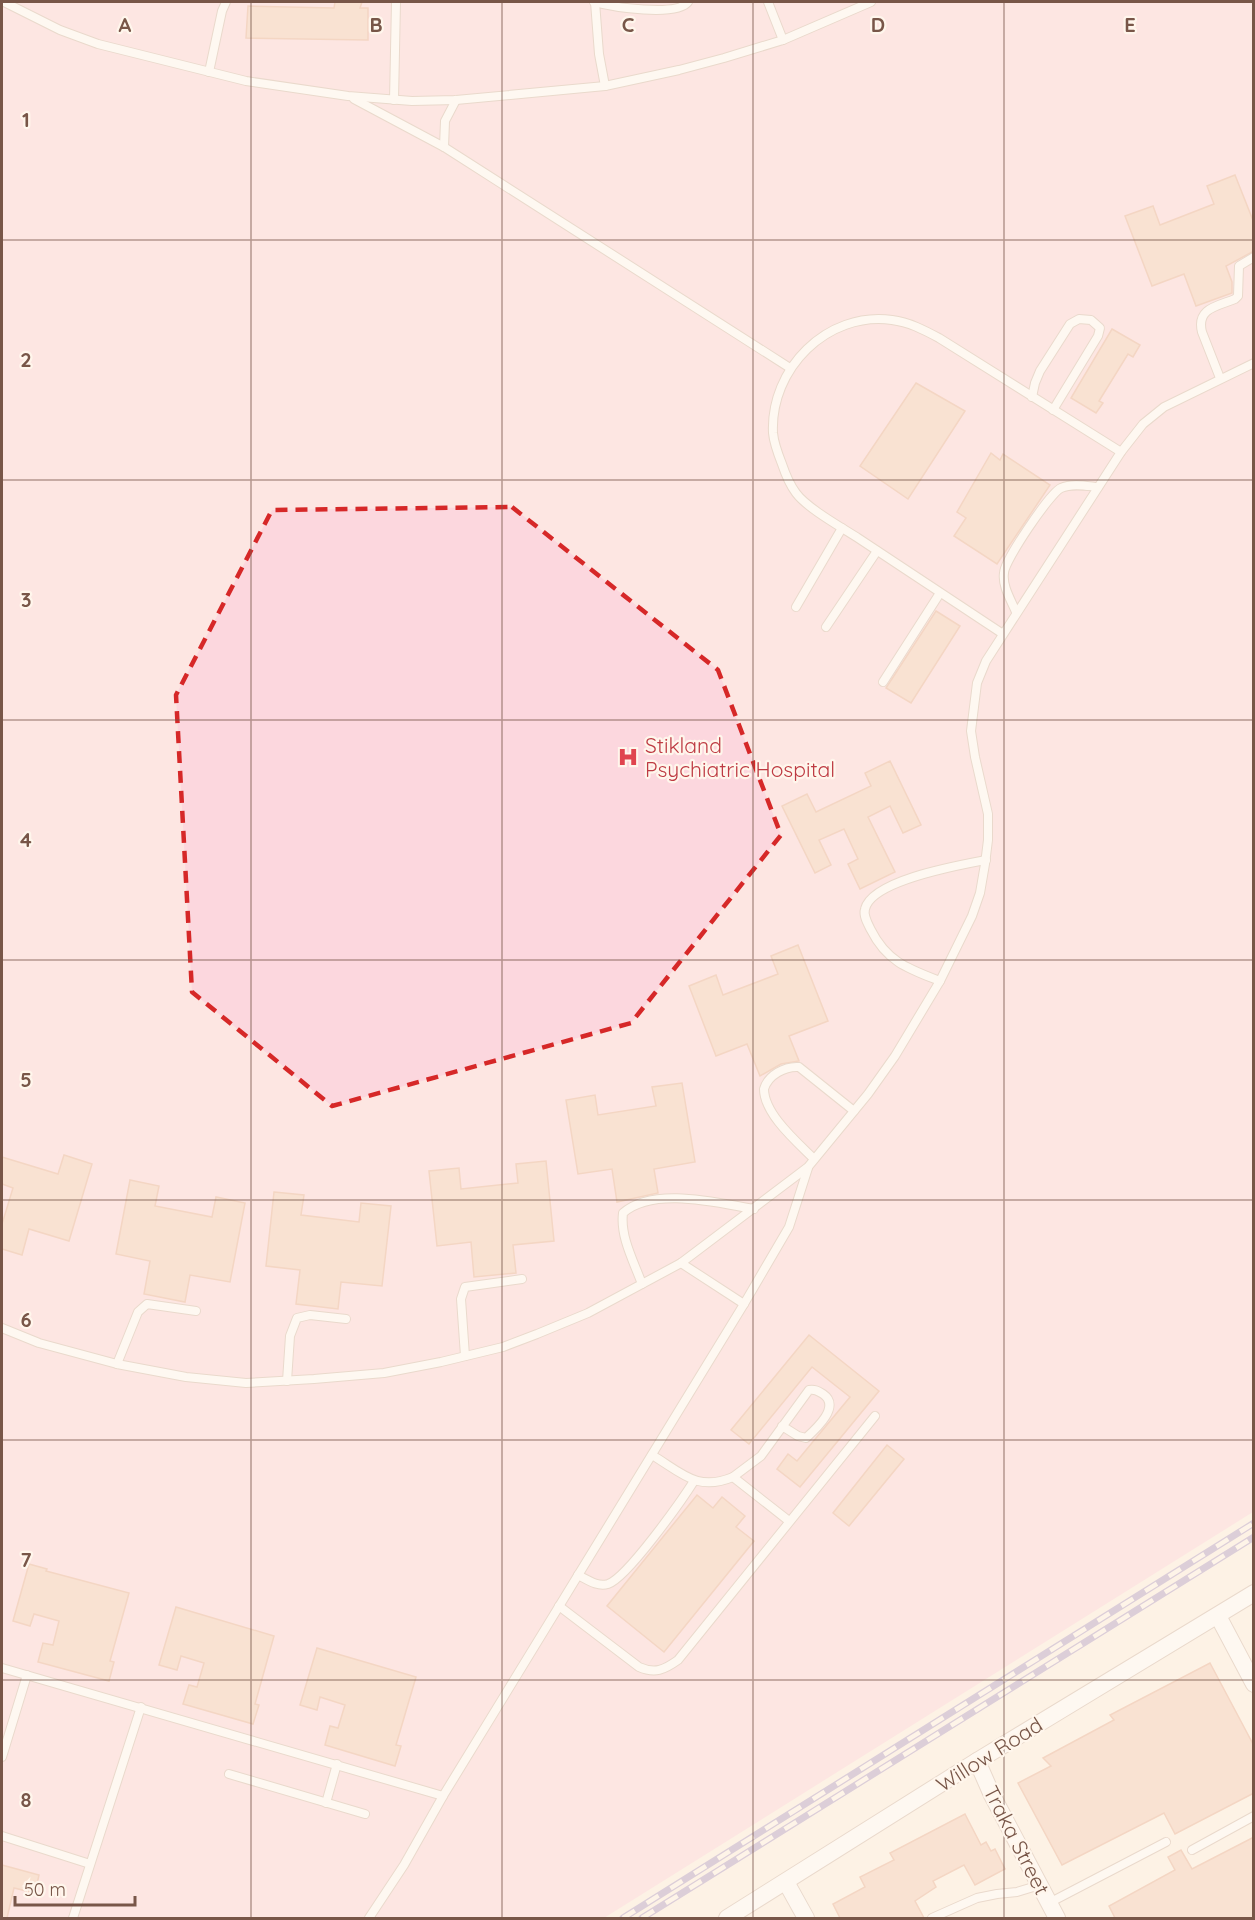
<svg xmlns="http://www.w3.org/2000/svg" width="1255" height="1920" font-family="Quicksand,sans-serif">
<rect width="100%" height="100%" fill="#fdf2e5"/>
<polygon fill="#fcd7de" points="2,2 1253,2 1253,1512 604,1918 2,1918"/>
<g fill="#f4cebb" stroke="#e8b39a" stroke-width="1.5">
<polygon points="335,2 362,2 360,8 368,8 368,40 246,38 248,6 334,8"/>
<polygon points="1235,175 1254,223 1254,251 1226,266 1232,282 1232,293 1196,306 1184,274 1152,286 1125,216 1153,206 1160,225 1214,204 1207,186"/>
<polygon points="1112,329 1140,345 1133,357 1128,354 1099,401 1103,403 1096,413 1071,398"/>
<polygon points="916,383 965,411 908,499 860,466"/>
<polygon points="991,453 1000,460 1003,454 1050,485 997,564 954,536 966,518 957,512"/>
<polygon points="936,611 960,626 911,703 886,688"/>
<polygon points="890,761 921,825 903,833 890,806 868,817 895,872 860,889 848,864 858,859 844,829 819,840 831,865 815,873 782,806 807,794 816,812 871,786 865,773"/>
<polygon points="798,945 828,1021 789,1036 799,1061 781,1064 760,1076 747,1044 716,1056 689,986 716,975 723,995 778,974 771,956"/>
<polygon points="682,1083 695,1162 654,1169 658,1193 617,1202 612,1169 578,1174 566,1100 595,1095 598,1115 656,1106 652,1087"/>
<polygon points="64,1155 92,1164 69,1241 29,1229 22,1255 2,1249 2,1224 13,1188 2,1184 2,1157 58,1174"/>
<polygon points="546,1161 554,1241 513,1245 516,1273 474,1277 471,1242 437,1246 429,1171 459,1168 461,1189 518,1183 516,1164"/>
<polygon points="130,1180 159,1186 155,1206 212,1217 216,1197 245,1203 230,1282 190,1275 185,1302 144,1294 150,1261 116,1254"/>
<polygon points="274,1192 304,1195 301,1215 359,1222 361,1203 391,1206 382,1286 341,1282 338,1309 296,1304 300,1270 266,1266"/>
<polygon points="809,1335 879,1391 800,1487 777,1469 788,1454 797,1461 850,1397 812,1367 749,1444 731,1430"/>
<polygon points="887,1445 904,1459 849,1526 833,1513"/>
<polygon points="697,1495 713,1508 722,1497 745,1516 736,1527 754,1541 664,1652 607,1606"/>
<polygon points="29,1564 47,1569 46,1571 129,1593 110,1661 114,1662 109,1681 38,1662 43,1643 53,1645 59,1621 34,1614 30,1626 13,1621"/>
<polygon points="176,1607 274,1636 255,1704 259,1705 253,1724 183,1704 189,1685 197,1687 204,1663 181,1656 177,1670 159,1665"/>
<polygon points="317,1648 416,1677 396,1745 401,1746 395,1766 325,1745 330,1726 338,1728 345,1705 320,1697 317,1710 300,1705"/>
<polygon points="1210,1663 1254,1746 1254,1793 1175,1834 1164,1813 1062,1865 1018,1783 1051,1766 1043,1758 1114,1720 1110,1715"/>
<polygon points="965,1814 981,1845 986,1842 991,1851 995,1849 1005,1869 975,1885 964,1865 933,1881 936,1887 915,1901 924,1918 840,1918 833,1904 865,1887 860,1877 894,1860 890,1853"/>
<polygon points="1254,1837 1254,1918 1115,1918 1109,1906 1175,1870 1168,1857 1181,1850 1192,1869"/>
<polygon points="2,1865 39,1875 35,1893 14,1888 7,1918 2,1918"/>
</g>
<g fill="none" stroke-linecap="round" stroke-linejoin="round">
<g stroke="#d2bbad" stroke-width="10">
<g id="service">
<polyline points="4,2 60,30 98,44 246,81 348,96 412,101 456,100 605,86 679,70 724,58 783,40 871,2"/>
<path d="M594,2C612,7 677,17 688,2"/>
<polyline points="595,2 599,54 605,86"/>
<polyline points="768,2 783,40"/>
<polyline points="209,72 222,11 226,2"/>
<polyline points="354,99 444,147 790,368"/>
<polyline points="394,100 396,2"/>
<polyline points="444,147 445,121 456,100"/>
<path d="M1220,378L1202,332C1196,308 1218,306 1235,299L1238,296L1239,266L1254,257"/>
<polyline points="1032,397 1035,383 1040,371 1070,324 1079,319 1091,320 1100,328 1098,336 1053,410"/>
<polyline points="796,607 842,528"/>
<path d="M1016,612C1011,600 1002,586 1004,573C1004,561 1050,493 1061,488C1072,483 1087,486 1098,487"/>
<polyline points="826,627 877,551"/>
<path d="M1003,634C954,602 906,570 858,538C841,527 807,508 796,493C790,485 785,473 782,464C778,454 774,444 773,433C770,369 827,311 892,320C909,322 924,330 939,338L1121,452"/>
<polyline points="883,682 940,593"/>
<path d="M940,981C909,969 887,962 871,930C868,924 863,916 865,909C872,880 960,865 986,860"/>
<path d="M814,1159C797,1142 764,1114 764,1089C768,1075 785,1066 799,1067L854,1111"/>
<polyline points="681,1263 744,1304"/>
<path d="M642,1284C634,1262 620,1237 623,1213C653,1186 718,1203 754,1209"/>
<polyline points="2,1328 39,1343 117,1364 186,1377 246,1383 314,1379 384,1373 441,1362 503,1347 537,1334 588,1313 681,1263 808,1167 868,1094 895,1056 940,981 972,916 980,893 985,864 988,840 988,814 975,757 971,731 977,683 986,661 1121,452 1143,424 1164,407 1254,363"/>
<polyline points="465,1356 461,1299 465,1287 522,1279"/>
<polyline points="117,1364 138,1312 147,1304 196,1311"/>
<polyline points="287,1381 290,1336 297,1318 310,1315 346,1319"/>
<path d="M652,1455C682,1473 697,1492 733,1477L789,1521"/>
<path d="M733,1477L761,1456L809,1390C815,1389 818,1391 823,1394C841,1406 817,1428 806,1438L798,1436L782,1426"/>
<path d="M578,1575C588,1580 597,1587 608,1584C627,1578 682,1500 694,1481"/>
<path d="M559,1606L639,1667C655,1674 664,1670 678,1660L875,1416"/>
<polyline points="2,1668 443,1796"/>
<polyline points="2,1757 27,1675"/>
<polyline points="229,1774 365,1814"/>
<polyline points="326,1803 337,1764"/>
<polyline points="2,1836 90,1864"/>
<polyline points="1192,1850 1254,1816"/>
<polyline points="1049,1903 1166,1842"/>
<polyline points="73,1918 141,1707"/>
<polyline points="369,1918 404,1865 443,1796 744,1304 789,1227 808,1168"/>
<polyline points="932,1918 977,1898 997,1894 1017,1892 1040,1885"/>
</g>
</g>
<g stroke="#d2bbad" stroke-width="18">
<g id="minor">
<polyline points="1218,1616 1254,1684"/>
<polyline points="977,1761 992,1795 1057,1918"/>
<polyline points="786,1882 806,1918"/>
<polyline points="727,1918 977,1761 1254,1593"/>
</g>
</g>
<use href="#service" stroke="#fff" stroke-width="8"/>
<use href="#minor" stroke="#fff" stroke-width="16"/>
<g stroke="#b4a2c8" stroke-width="7">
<g id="rail">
<polyline points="623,1918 1254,1523"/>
<polyline points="642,1918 1254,1537"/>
</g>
</g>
<use href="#rail" stroke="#fff6ec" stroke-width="4.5" stroke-dasharray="14" stroke-linecap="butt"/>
</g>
<path d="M0 0H1255V1920H0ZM512,507L718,670L781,835L631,1023L332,1106L192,992L176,695L272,510Z" fill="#fdf2e5" fill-opacity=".55" fill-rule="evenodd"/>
<path fill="none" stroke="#d62828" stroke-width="4.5" stroke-dasharray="12 8" stroke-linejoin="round" d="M512,507L718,670L781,835L631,1023L332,1106L192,992L176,695L272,510Z"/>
<path fill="none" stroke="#785648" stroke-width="1.5" stroke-opacity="0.55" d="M251,2V1918M502,2V1918M753,2V1918M1004,2V1918M2,240H1254M2,480H1254M2,720H1254M2,960H1254M2,1200H1254M2,1440H1254M2,1680H1254"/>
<defs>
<g id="hospital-bare" transform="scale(1.62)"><path d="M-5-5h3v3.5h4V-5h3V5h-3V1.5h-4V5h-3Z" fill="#e0444e" stroke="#fff6ec" stroke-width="2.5" paint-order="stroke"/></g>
</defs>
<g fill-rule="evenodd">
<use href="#hospital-bare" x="628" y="757"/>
</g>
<g text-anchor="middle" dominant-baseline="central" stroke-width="4.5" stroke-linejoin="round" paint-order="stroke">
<g font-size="21" fill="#be3a42" stroke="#fff6ec" text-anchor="start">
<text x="645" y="745">Stikland<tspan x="645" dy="24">Psychiatric Hospital</tspan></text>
</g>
<g font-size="21" fill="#785648" stroke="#fff6ec">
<text transform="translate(989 1754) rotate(-32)">Willow Road</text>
<text transform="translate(1017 1840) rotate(63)">Traka Street</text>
</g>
</g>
<g font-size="20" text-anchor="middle" font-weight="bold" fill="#785648" stroke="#fff6ec" stroke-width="4.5" stroke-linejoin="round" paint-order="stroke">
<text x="125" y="32">A</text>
<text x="376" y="32">B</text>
<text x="628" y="32">C</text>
<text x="878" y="32">D</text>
<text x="1130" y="32">E</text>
<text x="26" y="127">1</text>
<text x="26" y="367">2</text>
<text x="26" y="607">3</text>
<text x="26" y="847">4</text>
<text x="26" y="1087">5</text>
<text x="26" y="1327">6</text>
<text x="26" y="1567">7</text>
<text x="26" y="1807">8</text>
</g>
<rect width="1255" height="1920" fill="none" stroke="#785648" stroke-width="6"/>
<path d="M15 1896v9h120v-9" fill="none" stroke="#785648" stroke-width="3"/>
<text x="24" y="1896" font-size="18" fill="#785648" stroke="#fff6ec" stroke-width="4.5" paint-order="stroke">50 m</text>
</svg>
